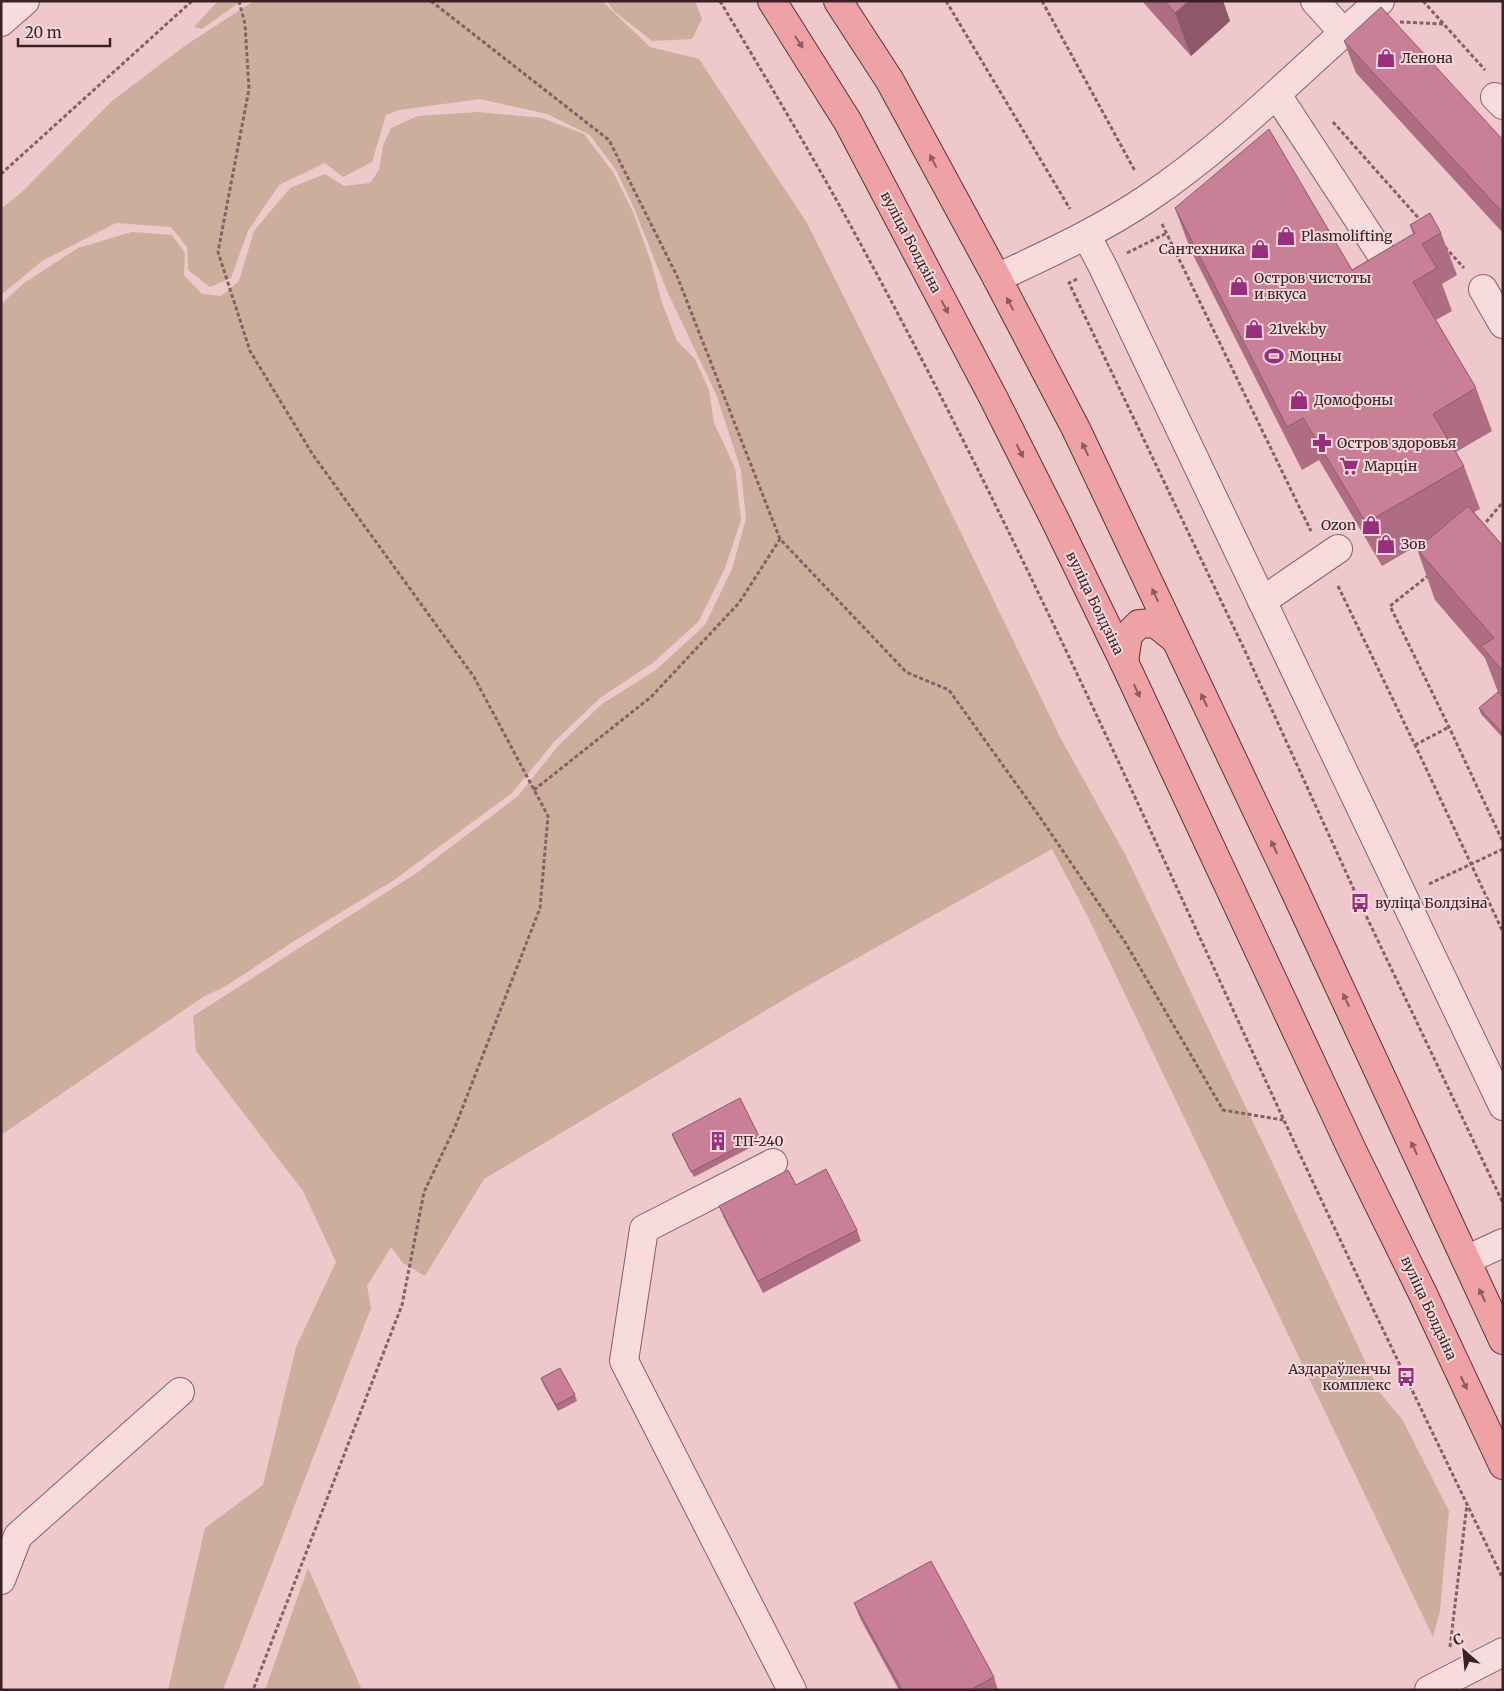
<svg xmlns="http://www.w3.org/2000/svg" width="1504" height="1691" font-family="Merriweather,serif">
<rect width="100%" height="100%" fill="#eec8ca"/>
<g fill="#ccae9c">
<polygon points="218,1 241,1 202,29 194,27"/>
<polygon points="254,1 602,1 650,47 699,59 807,223 930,469 1061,739 1126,856 1273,1164 1380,1393 1402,1419 1449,1511 1440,1611 1433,1637 1088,917 1052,849 800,990 484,1179 425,1276 403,1263 391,1247 367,1286 371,1308 223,1690 168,1690 205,1528 263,1485 296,1347 336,1262 303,1191 196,1051 193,1016 418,872 518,796 558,746 602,704 656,670 705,625 732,569 746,519 741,470 716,394 667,291 634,208 616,170 590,135 547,114 480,99 399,110 386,115 372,162 343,177 325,163 279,185 248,231 231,278 210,287 188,270 187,247 171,227 116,223 42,261 1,295 1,209 23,191 112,101 186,45"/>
<polygon points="607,1 695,1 702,19 692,39 652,41 614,11"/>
<polygon points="478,112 542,118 584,134 613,172 633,212 651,262 662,303 677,341 695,359 709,390 714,423 735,468 741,520 725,568 699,621 654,662 600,698 554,742 512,793 394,880 294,941 226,986 203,997 1,1135 1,304 24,283 78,248 132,232 172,235 185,253 184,275 202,294 221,296 239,281 254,231 290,188 325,174 344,186 370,183 379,170 383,146 391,128 418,116"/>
<polygon points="308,1568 362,1690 265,1690"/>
</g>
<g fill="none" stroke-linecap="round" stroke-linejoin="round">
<g stroke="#895e67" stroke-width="30">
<g id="minor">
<polyline points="1315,1 1344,33"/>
<polyline points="1,22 25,1"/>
<polyline points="1277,95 1389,266"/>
<polyline points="1495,97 1503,105"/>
<polyline points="1086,235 1102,265 1503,1106"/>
<path d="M997,278C1048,254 1101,230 1148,198C1233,141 1303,66 1380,1"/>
<polyline points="1483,289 1503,324"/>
<polyline points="1262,601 1338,549"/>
<polyline points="773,1163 644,1229 624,1361 792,1690"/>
<polyline points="1466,1260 1503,1243"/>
<polyline points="1,1580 18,1536 180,1392"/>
<polyline points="1429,1690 1503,1652"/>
</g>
</g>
<g stroke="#58313c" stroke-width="30">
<g id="major">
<polyline points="772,1 848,122 993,397 1056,522 1124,662 1353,1152 1422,1292 1503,1465"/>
<polyline points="838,1 890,81 997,278 1076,429 1295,891 1503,1340"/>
<polyline points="1124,662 1128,635 1139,624 1155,623 1175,639"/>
</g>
</g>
<g stroke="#895e67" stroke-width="3" stroke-dasharray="4 2.5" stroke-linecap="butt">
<polyline points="239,1 245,24 249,89 218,252 250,351 313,455 474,677 548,816 540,908 455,1127 424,1192 402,1305 253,1690"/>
<polyline points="431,1 609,140 677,276 780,539 906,672 949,690 1037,813 1125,942 1223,1110 1283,1120"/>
<path d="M720,1C770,85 820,168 866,254C1018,535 1148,826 1282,1116C1354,1271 1429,1425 1503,1579"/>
<polyline points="946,1 1070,209"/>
<polyline points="1042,1 1135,171"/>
<polyline points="1423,1 1485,70"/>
<polyline points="1400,22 1444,24"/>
<polyline points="1333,122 1422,222"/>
<polyline points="1,174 192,1"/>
<polyline points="1162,224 1311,531"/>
<polyline points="1445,247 1464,268"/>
<polyline points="1127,253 1167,233"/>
<polyline points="1077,279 1069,283 1246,653 1360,903 1503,1203"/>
<polyline points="1482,527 1503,502"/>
<polyline points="1429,575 1390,606 1449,727 1503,842"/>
<polyline points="1338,586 1415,745 1503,932"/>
<polyline points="1415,745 1449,727"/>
<polyline points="534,790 651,697 739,603 780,539"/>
<polyline points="1429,884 1503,849"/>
<polyline points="1450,1647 1467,1504"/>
</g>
<use href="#minor" stroke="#f8dcdd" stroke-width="28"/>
<use href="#major" stroke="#efa2a6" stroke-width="28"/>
</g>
<g fill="#ae6d83">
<polygon points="1142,1 1223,1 1230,21 1191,56"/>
<polygon points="1344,41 1503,140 1503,233 1356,73"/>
<polygon points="1175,208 1352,270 1413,234 1410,225 1441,233 1457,275 1442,284 1452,311 1436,320 1476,388 1492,431 1456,452 1464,466 1480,509 1474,512 1503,546 1503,738 1481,714 1479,708 1498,692 1485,658 1435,600 1417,549 1430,538 1382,566 1319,460 1302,470 1191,251"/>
<polygon points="672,1134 759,1136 761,1142 694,1177 674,1140"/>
<polygon points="796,1185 857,1230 861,1241 763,1293 724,1218 719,1206"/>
<polygon points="541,1378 575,1395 577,1401 558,1411 543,1384"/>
<polygon points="854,1603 994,1677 998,1690 899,1690 861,1620"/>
</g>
<polygon fill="#8d596a" points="1189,1 1223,1 1230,21 1191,56 1175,13"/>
<g fill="#ca7f98" stroke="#8d596a">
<polygon points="1165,1 1189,1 1175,13"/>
<polygon points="1381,7 1503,140 1503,213 1344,41"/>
<polygon points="1269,129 1352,270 1415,233 1410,225 1430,213 1441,233 1422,244 1437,268 1413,282 1476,388 1433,414 1464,466 1366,523 1303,418 1287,427 1175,208"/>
<polygon points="1468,506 1503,546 1503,671 1481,646 1494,638 1417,549"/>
<polygon points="1498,692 1503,697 1503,734 1479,708"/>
<polygon points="740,1098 759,1136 691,1172 672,1134"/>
<polygon points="826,1169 857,1230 758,1281 719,1206 788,1170 796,1185"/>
<polygon points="560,1368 575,1395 556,1405 541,1378"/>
<polygon points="931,1561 994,1677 970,1690 902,1690 854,1603"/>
</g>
<defs><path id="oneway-solid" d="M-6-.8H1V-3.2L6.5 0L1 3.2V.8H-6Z" transform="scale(1.25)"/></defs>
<g fill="#8b5b60">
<use href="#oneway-solid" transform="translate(799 42) rotate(57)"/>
<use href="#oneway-solid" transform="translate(933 161) rotate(-118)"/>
<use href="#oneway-solid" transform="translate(1010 304) rotate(-118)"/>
<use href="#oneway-solid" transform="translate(945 307) rotate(62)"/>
<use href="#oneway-solid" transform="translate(1085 449) rotate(-115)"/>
<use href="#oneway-solid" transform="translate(1020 451) rotate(63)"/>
<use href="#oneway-solid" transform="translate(1155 595) rotate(-115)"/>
<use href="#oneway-solid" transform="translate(1137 691) rotate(65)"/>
<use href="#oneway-solid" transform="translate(1204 700) rotate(-115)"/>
<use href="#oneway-solid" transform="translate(1274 847) rotate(-115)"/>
<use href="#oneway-solid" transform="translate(1346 1000) rotate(-115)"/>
<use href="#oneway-solid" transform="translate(1414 1148) rotate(-115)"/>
<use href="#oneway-solid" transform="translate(1482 1295) rotate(-115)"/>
<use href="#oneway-solid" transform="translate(1464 1383) rotate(65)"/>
</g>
<defs>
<g id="shop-bare" transform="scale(1.5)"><path d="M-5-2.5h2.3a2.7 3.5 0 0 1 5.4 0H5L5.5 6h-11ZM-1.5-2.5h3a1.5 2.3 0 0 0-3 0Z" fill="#972f7d" stroke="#f5d8d9" stroke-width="2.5" paint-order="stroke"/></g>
<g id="stadium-bare" transform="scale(1.5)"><path d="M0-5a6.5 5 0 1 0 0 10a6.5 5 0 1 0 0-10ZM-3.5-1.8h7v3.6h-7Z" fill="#972f7d" stroke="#f5d8d9" stroke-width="2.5" paint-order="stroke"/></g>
<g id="pharmacy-bare" transform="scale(1.5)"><path d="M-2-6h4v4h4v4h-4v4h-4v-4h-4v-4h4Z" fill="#972f7d" stroke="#f5d8d9" stroke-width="2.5" paint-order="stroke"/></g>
<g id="supermarket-bare" transform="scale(1.5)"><path d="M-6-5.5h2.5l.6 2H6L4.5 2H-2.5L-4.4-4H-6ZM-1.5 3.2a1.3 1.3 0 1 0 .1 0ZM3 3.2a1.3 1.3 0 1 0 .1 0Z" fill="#972f7d" stroke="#f5d8d9" stroke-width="2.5" paint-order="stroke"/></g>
<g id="bus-bare" transform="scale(1.5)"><path d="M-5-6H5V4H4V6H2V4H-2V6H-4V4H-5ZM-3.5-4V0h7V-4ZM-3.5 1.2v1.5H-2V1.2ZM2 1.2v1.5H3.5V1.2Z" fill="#972f7d" stroke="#f5d8d9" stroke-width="2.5" paint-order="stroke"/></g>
<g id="building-bare" transform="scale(1.5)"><path d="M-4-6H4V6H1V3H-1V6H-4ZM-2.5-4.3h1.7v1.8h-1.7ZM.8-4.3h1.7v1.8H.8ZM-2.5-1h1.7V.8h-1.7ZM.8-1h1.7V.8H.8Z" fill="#972f7d" stroke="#f5d8d9" stroke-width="2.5" paint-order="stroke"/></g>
</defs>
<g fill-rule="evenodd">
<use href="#shop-bare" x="1386" y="58"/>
<use href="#shop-bare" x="1286" y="236"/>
<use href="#shop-bare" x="1260" y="249"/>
<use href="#shop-bare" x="1239" y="286"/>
<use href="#shop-bare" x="1254" y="329"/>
<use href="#stadium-bare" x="1274" y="356"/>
<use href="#shop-bare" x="1299" y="400"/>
<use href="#pharmacy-bare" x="1322" y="443"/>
<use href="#supermarket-bare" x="1349" y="466"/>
<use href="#shop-bare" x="1371" y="525"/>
<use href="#shop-bare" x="1386" y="544"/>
<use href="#bus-bare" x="1360" y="903"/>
<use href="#building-bare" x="718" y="1141"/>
<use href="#bus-bare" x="1406" y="1377"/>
</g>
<g text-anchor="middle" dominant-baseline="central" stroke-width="4" stroke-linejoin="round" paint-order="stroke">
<g font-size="14" fill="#3a2127" stroke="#f5d8d9" text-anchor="start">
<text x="1401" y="58">Ленона</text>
<text x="1301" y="236">Plasmolifting</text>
<text x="1245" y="249" text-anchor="end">Сантехника</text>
<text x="1254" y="278">Остров чистоты<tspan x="1254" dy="16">и вкуса</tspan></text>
<text x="1269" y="329">21vek.by</text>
<text x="1289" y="356">Моцны</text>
<text x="1314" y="400">Домофоны</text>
<text x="1337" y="443">Остров здоровья</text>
<text x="1364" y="466">Марцін</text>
<text x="1356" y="525" text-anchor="end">Ozon</text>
<text x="1401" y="544">Зов</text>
<text x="1375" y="903">вуліца Болдзіна</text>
<text x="733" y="1141">ТП-240</text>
<text x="1391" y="1369" text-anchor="end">Аздараўленчы<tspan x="1391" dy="16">комплекс</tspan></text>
</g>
<g font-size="14" fill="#3a2127" stroke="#f5d8d9">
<text transform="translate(911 242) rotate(62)">вуліца Болдзіна</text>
<text transform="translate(1095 603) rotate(64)">вуліца Болдзіна</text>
<text transform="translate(1429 1308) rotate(65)">вуліца Болдзіна</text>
</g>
</g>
<rect width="1504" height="1691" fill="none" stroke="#3a2127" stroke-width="5"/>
<g transform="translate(1464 1651) rotate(333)" stroke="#f5d8d9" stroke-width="4" paint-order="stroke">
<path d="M0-4L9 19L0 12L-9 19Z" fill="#3a2127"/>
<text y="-8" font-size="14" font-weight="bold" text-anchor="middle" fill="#3a2127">С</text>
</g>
<path d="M18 38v8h92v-8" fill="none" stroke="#3a2127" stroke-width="2.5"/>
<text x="25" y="38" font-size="15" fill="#3a2127" stroke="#f5d8d9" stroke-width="4" paint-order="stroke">20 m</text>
</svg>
